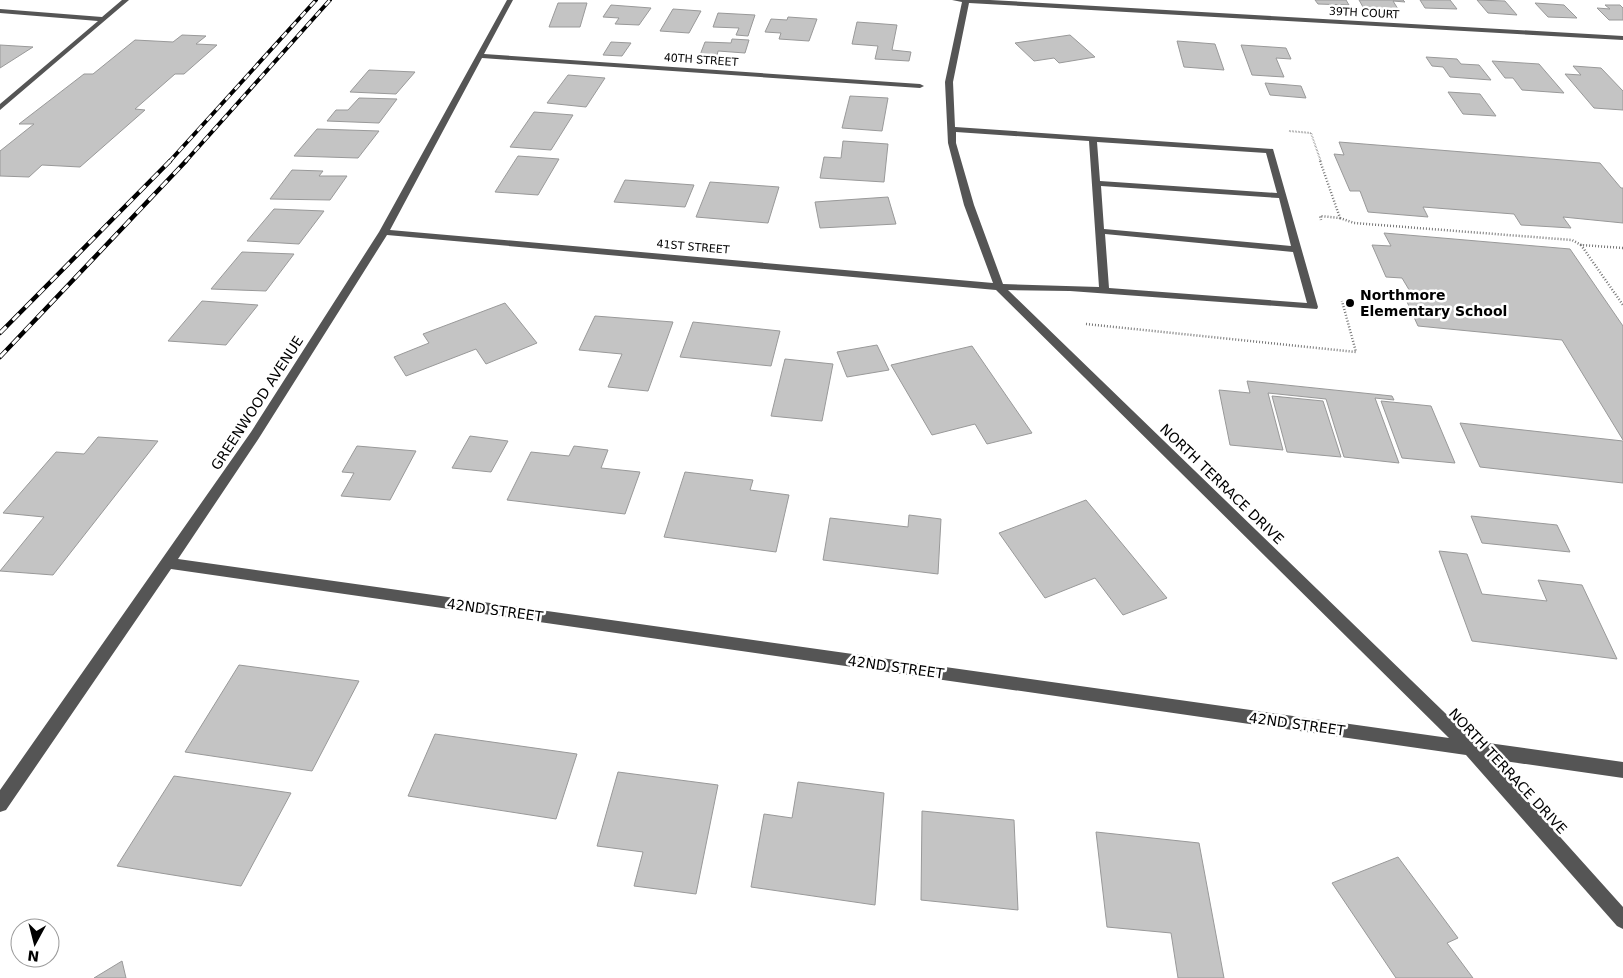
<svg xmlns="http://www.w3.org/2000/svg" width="1623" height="978" font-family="'DejaVu Sans',sans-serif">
<rect width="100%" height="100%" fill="#fff"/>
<g fill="#c4c4c4" stroke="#999">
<polygon points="1315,0 1346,0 1349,5 1318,4"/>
<polygon points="1359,0 1403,0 1405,2 1393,1 1398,9 1363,7"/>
<polygon points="1420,0 1450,0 1457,9 1425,8"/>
<polygon points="1477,0 1505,1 1517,15 1488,13"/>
<polygon points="558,3 587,3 580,27 549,27"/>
<polygon points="1535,3 1564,5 1577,18 1548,17"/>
<polygon points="611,5 651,8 639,25 615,24 619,18 603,17"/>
<polygon points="1605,5 1620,5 1623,8 1623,20 1609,20 1597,8 1610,9"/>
<polygon points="673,9 701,11 689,33 660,31"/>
<polygon points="718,13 755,15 748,36 736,35 739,28 713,27"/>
<polygon points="788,17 817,19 809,41 779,39 781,33 765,32 771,19 787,20"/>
<polygon points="857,22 897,25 892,50 911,52 909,61 875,59 878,46 852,44"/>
<polygon points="182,35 206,36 196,44 217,45 184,74 175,74 135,109 145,110 80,167 42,165 29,177 0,176 0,151 34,124 19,124 84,74 93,74 135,40 173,42"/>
<polygon points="1070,35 1095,57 1059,63 1054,58 1034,61 1015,43"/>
<polygon points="732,39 749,40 745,53 718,51 717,56 700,55 705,42 731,43"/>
<polygon points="1177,41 1215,44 1224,70 1184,67"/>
<polygon points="611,42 631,43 622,56 603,55"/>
<polygon points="0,45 33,47 0,68"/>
<polygon points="1241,45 1286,48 1291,59 1276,58 1284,77 1252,75"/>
<polygon points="1426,57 1457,59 1461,64 1479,65 1491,80 1450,77 1443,67 1432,66"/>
<polygon points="1492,61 1539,64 1564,93 1522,90 1513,78 1505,78"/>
<polygon points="1573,66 1601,68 1623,91 1623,110 1594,108 1565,74 1581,75"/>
<polygon points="369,70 415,72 396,94 350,92"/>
<polygon points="568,75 605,78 586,107 547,103"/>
<polygon points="1265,83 1301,86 1306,98 1270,95"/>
<polygon points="1448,92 1480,94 1496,116 1463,114"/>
<polygon points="850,96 888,98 882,131 842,128"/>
<polygon points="359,98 397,99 379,123 327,121 336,110 348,110"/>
<polygon points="534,112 573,115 551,150 510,147"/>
<polygon points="317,129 379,131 358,158 294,156"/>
<polygon points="843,141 888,144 884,182 820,178 824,157 841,158"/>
<polygon points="1339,142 1600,163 1621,188 1623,188 1623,223 1563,217 1571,228 1521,225 1514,214 1423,207 1428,217 1368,212 1360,191 1350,191 1334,154 1344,155"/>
<polygon points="518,156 559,159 538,195 495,192"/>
<polygon points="292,170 323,171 319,176 347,176 330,200 270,199"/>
<polygon points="625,180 694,185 685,207 614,202"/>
<polygon points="710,182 779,187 768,223 696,217"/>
<polygon points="888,197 896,224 820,228 815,202"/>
<polygon points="274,209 324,211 299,244 247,241"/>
<polygon points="1384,233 1570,249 1623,326 1623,440 1562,340 1418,326 1403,293 1411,293 1402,278 1386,277 1372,245 1391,246"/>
<polygon points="242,252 294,254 266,291 211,289"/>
<polygon points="202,301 258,305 226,345 168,341"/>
<polygon points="505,303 537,343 486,364 476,349 406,376 394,357 429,343 423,334"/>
<polygon points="595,316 673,322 648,391 608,387 622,354 579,350"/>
<polygon points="693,322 780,331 771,366 680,357"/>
<polygon points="877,345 889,370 847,377 837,352"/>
<polygon points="972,346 1032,433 987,444 975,424 932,435 891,365"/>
<polygon points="785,359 833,364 822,421 771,416"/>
<polygon points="1247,381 1392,396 1394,400 1375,398 1399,463 1344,457 1326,399 1268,393 1283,450 1230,445 1219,390 1250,393"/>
<polygon points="1272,396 1323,401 1341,457 1287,452"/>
<polygon points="1381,401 1431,406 1455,463 1402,458"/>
<polygon points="1460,423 1623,441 1623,483 1480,467"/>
<polygon points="470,436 508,441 491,472 452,468"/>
<polygon points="98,437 158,441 53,575 0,571 44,517 3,513 56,452 84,454"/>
<polygon points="357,446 416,451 390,500 341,496 354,473 342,472"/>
<polygon points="574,446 608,450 601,468 640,472 625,514 507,500 531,452 569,456"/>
<polygon points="685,472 753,480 750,490 789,495 776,552 664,537"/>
<polygon points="1086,500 1167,598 1123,615 1095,578 1045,598 999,533"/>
<polygon points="909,515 941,519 938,574 823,560 830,518 908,527"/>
<polygon points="1471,516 1557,525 1570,552 1482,543"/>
<polygon points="1439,551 1467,554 1482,594 1547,601 1538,580 1582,585 1617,659 1472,641"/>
<polygon points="239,665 359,681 312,771 185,752"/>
<polygon points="435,734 577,754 556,819 408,796"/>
<polygon points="618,772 718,785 696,894 634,886 643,852 597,846"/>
<polygon points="174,776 291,793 241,886 117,866"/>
<polygon points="798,782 884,793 875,905 751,887 764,814 792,818"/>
<polygon points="922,811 1014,820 1018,910 921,900"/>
<polygon points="1096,832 1199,843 1224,978 1178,978 1171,933 1107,927"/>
<polygon points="1398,857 1458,938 1447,943 1473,978 1396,978 1332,883"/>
<polygon points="122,961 126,978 94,978"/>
</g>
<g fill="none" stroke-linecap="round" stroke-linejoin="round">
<polyline stroke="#777" stroke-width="2" stroke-dasharray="0.5 1" stroke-linecap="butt" points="1289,131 1311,133 1321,162"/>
<g stroke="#777" stroke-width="2.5" stroke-dasharray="1 2" stroke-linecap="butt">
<polyline points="1320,161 1340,218 1320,216 1321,220"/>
<polyline points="1340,218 1354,223 1572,240 1581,245"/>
<polyline points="1623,248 1581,245 1623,305"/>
<polyline points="1086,324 1356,352 1342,301"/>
</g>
<g fill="#555" fill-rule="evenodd">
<polygon points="122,0 129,0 0,110 0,104 98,21 0,13 0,9 102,17"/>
<path d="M507,0H513L484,54L920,84L924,86L920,88L482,58L390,230L993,283L964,205L948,143L945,82L962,2L952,0H990L1623,36V40L969,3L953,82L955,127L1273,149L1318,307L1317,309L1070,291L1008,290L1474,741L1623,762V778L1490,759L1623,907V929L1617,926L1466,755L171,569L6,810L0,812V790L251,432L379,232ZM956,132L1089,141L1099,287L1003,284L974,205L956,143ZM1097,142L1266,153L1277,193L1100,181ZM1101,186L1279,198L1291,246L1104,229ZM1105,234L1293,252L1307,303L1109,288ZM387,235L996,290L1449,738L178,559L259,438Z"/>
</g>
<g stroke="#000" stroke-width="4">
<g id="rail-far1">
<polyline points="169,162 316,0"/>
<polyline points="185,162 330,0"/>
</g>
</g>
<g stroke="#000" stroke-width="4.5">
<g id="rail">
<polyline points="0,333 170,161"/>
<polyline points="0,357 186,161"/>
</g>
</g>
<use href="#rail-far1" stroke="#fff" stroke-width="2.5" stroke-dasharray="7" stroke-linecap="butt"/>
<use href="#rail" stroke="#fff" stroke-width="3" stroke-dasharray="9" stroke-linecap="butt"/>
</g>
<circle fill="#000" stroke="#fff" stroke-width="2" cx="1350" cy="303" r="5"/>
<g text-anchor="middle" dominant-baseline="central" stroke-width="5" stroke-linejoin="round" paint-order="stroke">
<g font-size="11" fill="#000" stroke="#fff">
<text transform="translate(1364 13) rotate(3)">39TH COURT</text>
<text transform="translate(701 60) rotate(4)">40TH STREET</text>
<text transform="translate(693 247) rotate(5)">41ST STREET</text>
</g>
<g font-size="14" font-weight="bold" fill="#000" stroke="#fff" text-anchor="start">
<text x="1360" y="295">Northmore<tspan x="1360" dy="16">Elementary School</tspan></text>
</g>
<g font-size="14" fill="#000" stroke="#fff">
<text transform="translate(257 403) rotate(-57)">GREENWOOD AVENUE</text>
<text transform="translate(1222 484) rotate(44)">NORTH TERRACE DRIVE</text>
<text transform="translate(495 610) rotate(8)">42ND STREET</text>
<text transform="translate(896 667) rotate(8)">42ND STREET</text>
<text transform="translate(1297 724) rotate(8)">42ND STREET</text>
<text transform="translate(1508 771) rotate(47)">NORTH TERRACE DRIVE</text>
</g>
</g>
<g transform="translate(35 943) rotate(187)"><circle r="24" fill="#ffffff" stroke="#999999"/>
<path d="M0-4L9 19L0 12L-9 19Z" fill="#000000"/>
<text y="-8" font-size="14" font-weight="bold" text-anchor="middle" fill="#000000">N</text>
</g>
</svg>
